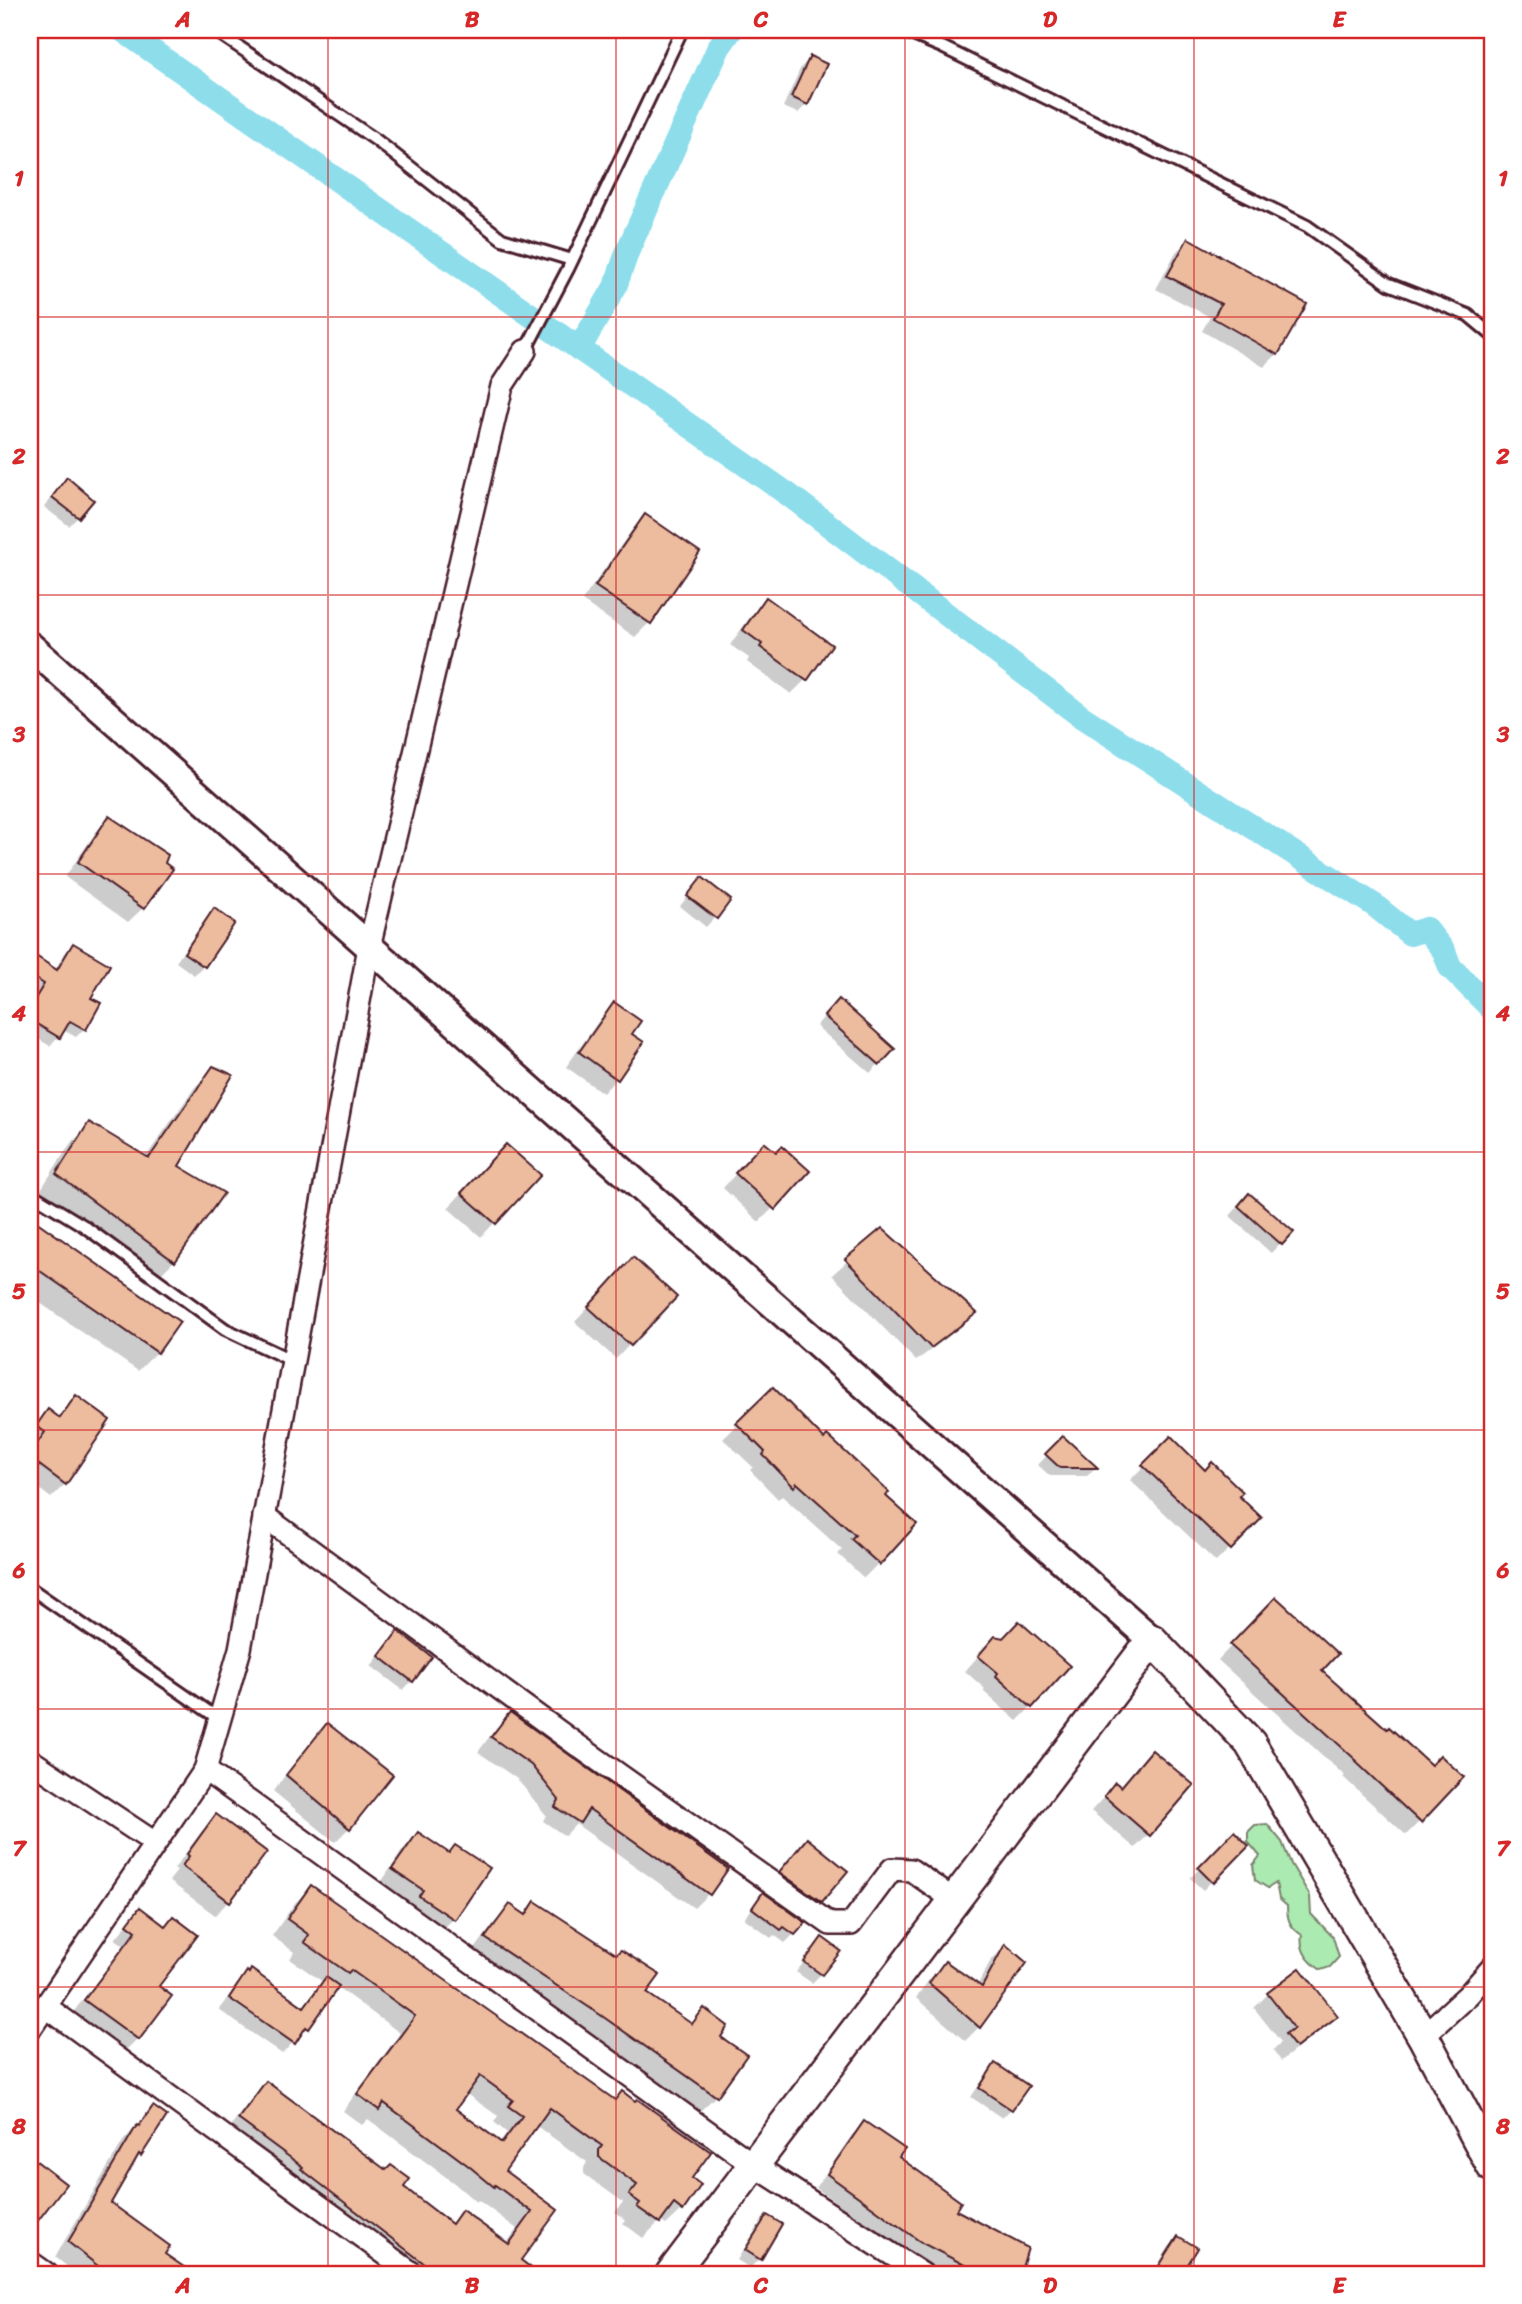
<svg xmlns="http://www.w3.org/2000/svg" width="1522" height="2304" font-family="Sriracha,sans-serif">
<rect width="100%" height="100%" fill="#fff"/>
<filter id="ink" filterUnits="userSpaceOnUse"><feTurbulence type="fractalNoise" baseFrequency=".0143" numOctaves="2"/><feDisplacementMap in="SourceGraphic" scale="14" xChannelSelector="R" yChannelSelector="G"/><feConvolveMatrix kernelMatrix="1 2 1 2 8 2 1 2 1" color-interpolation-filters="sRGB"/></filter>
<g filter="url(#ink)">
<path fill="#abeab1" stroke="#7a846e" stroke-width="2" d="M1267,1824L1282,1842L1291,1864L1310,1896L1311,1914L1333,1937L1339,1957L1330,1967L1321,1970C1309,1962 1299,1951 1302,1935C1290,1927 1287,1920 1287,1906L1279,1899L1276,1883L1268,1888L1255,1880L1253,1865L1260,1856L1248,1842V1832L1255,1825Z"/>
<g fill="#0003" fill-rule="evenodd">
<polygon points="810,58 807,104 798,113 783,107 801,67"/>
<polygon points="1188,240 1277,354 1264,367 1202,331 1210,317 1156,289 1176,252"/>
<polygon points="59,489 78,517 69,526 44,507"/>
<polygon points="645,516 649,623 635,637 582,601 631,531"/>
<polygon points="766,600 805,680 791,694 747,662 749,658 730,645 752,614"/>
<polygon points="110,818 171,869 143,908 128,922 65,877 96,832"/>
<polygon points="694,889 715,917 706,927 680,906"/>
<polygon points="215,911 203,966 194,975 176,962 205,920"/>
<polygon points="73,945 89,998 84,1029 76,1037 63,1030 50,1046 30,1034 30,1004 36,993 30,989 30,954 55,970 64,954"/>
<polygon points="614,1005 630,1035 617,1078 603,1093 566,1067 600,1019"/>
<polygon points="830,1010 893,1049 870,1073 816,1026"/>
<polygon points="214,1068 177,1167 174,1261 155,1280 38,1194 70,1144 90,1125 145,1158 195,1087"/>
<polygon points="750,1158 773,1208 759,1222 723,1188"/>
<polygon points="492,1160 538,1176 481,1237 448,1208"/>
<polygon points="1240,1204 1291,1232 1271,1253 1230,1216"/>
<polygon points="30,1219 178,1322 157,1352 138,1371 30,1296"/>
<polygon points="882,1230 975,1313 961,1327 916,1361 832,1275"/>
<polygon points="619,1274 674,1297 616,1359 575,1322"/>
<polygon points="773,1390 824,1441 915,1525 864,1578 838,1554 842,1550 782,1496 778,1499 750,1470 753,1467 723,1439"/>
<polygon points="76,1397 65,1484 51,1498 30,1482 30,1451 32,1447 30,1445 30,1432 49,1412 57,1418"/>
<polygon points="1063,1438 1095,1468 1087,1476 1050,1476 1038,1465"/>
<polygon points="1171,1439 1204,1473 1237,1496 1259,1518 1216,1562 1130,1480"/>
<polygon points="1262,1613 1320,1671 1420,1821 1406,1835 1343,1777 1345,1776 1218,1660"/>
<polygon points="389,1643 412,1681 403,1690 371,1666"/>
<polygon points="981,1653 1031,1707 1017,1721 983,1691 985,1689 965,1671"/>
<polygon points="510,1714 726,1870 708,1894 694,1908 576,1824 565,1836 543,1821 546,1815 517,1779 478,1752 496,1728"/>
<polygon points="328,1725 349,1828 335,1842 273,1791 313,1740"/>
<polygon points="1138,1767 1149,1834 1135,1848 1091,1811 1115,1785 1120,1788"/>
<polygon points="217,1817 229,1901 215,1915 169,1881 177,1871 174,1869 202,1831"/>
<polygon points="418,1834 448,1855 487,1869 453,1919 439,1933 380,1884 404,1848"/>
<polygon points="1234,1834 1246,1846 1203,1890 1190,1878"/>
<polygon points="798,1849 845,1871 812,1910 771,1882"/>
<path d="M311,1887L613,2101L622,2093L690,2179L682,2210L666,2225L660,2221L643,2238L623,2223L626,2220L615,2212L623,2202L584,2174V2168L587,2162L535,2125L502,2171L556,2210L519,2261L536,2274H401L223,2136L251,2099L267,2083L450,2225L462,2212L506,2244L517,2229L478,2200L476,2202L454,2183L368,2119L362,2125L343,2111L400,2033L337,1987L307,2028L282,2054L219,2010L236,1985L247,1974L302,2008L323,1982L290,1959L294,1952L272,1936L295,1903ZM465,2093L498,2116L494,2122L507,2133L500,2143L453,2109Z"/>
<polygon points="763,1895 794,1934 785,1943 774,1935 771,1938 744,1918"/>
<polygon points="536,1903 645,1993 690,2025 704,2011 718,2037 716,2096 699,2112 585,2032 470,1956 494,1923 510,1906 524,1915"/>
<polygon points="140,1909 137,2039 124,2052 72,2014 124,1945 115,1939"/>
<polygon points="822,1940 821,1974 812,1983 796,1972"/>
<polygon points="1005,1947 979,2027 965,2041 916,1998 931,1977 945,1963 977,1986 991,1960"/>
<polygon points="1268,1994 1335,2016 1321,2030 1281,2061 1273,2050 1281,2042 1254,2008"/>
<polygon points="996,2065 1011,2109 1002,2118 971,2097 986,2075"/>
<polygon points="153,2108 165,2117 140,2155 132,2163 109,2203 162,2254 191,2274 77,2274 55,2257 123,2141"/>
<polygon points="864,2123 896,2158 953,2210 1026,2249 1018,2274 946,2274 910,2255 816,2188 852,2135"/>
<polygon points="767,2217 759,2259 750,2268 737,2260 758,2226"/>
<polygon points="1178,2238 1196,2249 1180,2274 1152,2274 1169,2247"/>
</g>
<g fill="none" stroke-linecap="round" stroke-linejoin="round">
<g stroke="#8eddeb" stroke-width="24">
<polyline points="122,30 789,495 1082,717 1374,905 1410,934 1426,929 1444,951 1450,967 1492,1009"/>
<polyline points="579,349 615,287 628,250 719,47 731,30"/>
</g>
</g>
<g fill="#edbb9e" stroke="#4a1f2b" stroke-width="2" fill-rule="evenodd">
<polygon points="810,56 827,64 808,105 791,97"/>
<polygon points="1188,238 1307,304 1278,355 1213,318 1221,304 1167,276"/>
<polygon points="67,477 94,500 79,518 52,497"/>
<polygon points="645,514 700,552 651,624 595,586"/>
<polygon points="766,597 832,645 807,681 760,647 762,644 743,630"/>
<polygon points="109,816 168,855 165,863 173,869 144,909 78,862"/>
<polygon points="702,877 731,900 717,919 687,896"/>
<polygon points="214,908 235,923 205,967 184,953"/>
<polygon points="73,943 110,965 91,998 101,1003 86,1030 70,1021 60,1038 30,1020 30,1007 44,984 30,975 30,952 57,970"/>
<polygon points="839,999 895,1049 880,1065 824,1016"/>
<polygon points="614,1002 641,1021 632,1034 644,1042 618,1080 579,1052"/>
<polygon points="213,1066 233,1075 179,1166 224,1193 175,1262 56,1174 89,1122 149,1158"/>
<polygon points="764,1142 776,1152 782,1146 810,1171 775,1210 735,1173"/>
<polygon points="506,1144 541,1175 496,1224 461,1193"/>
<polygon points="1249,1193 1294,1232 1282,1245 1238,1206"/>
<polygon points="30,1217 180,1322 158,1353 30,1264"/>
<polygon points="882,1228 977,1313 931,1348 845,1259"/>
<polygon points="633,1257 677,1297 631,1346 588,1307"/>
<polygon points="773,1387 824,1439 827,1435 889,1492 886,1496 917,1524 880,1565 851,1539 855,1535 797,1483 794,1487 763,1455 765,1452 736,1423"/>
<polygon points="76,1395 110,1420 66,1485 30,1458 30,1454 45,1432 36,1426 48,1409 60,1418"/>
<polygon points="1063,1436 1098,1468 1060,1468 1045,1454"/>
<polygon points="1171,1436 1205,1470 1212,1462 1243,1492 1239,1496 1262,1518 1231,1550 1142,1465"/>
<polygon points="1276,1597 1338,1654 1322,1671 1387,1729 1389,1727 1431,1765 1440,1755 1464,1777 1421,1823 1356,1762 1357,1761 1230,1645"/>
<polygon points="1019,1621 1070,1666 1032,1708 996,1676 998,1673 978,1656 995,1636 1003,1638"/>
<polygon points="398,1631 432,1657 413,1682 379,1656"/>
<polygon points="510,1712 728,1869 710,1895 589,1809 580,1823 555,1807 559,1800 531,1765 491,1737"/>
<polygon points="327,1723 393,1775 350,1829 286,1775"/>
<polygon points="1152,1750 1194,1785 1150,1836 1104,1796 1115,1782 1121,1787"/>
<polygon points="216,1814 267,1852 230,1902 182,1866 189,1856 187,1854"/>
<polygon points="1234,1831 1249,1846 1213,1883 1198,1868"/>
<polygon points="418,1832 449,1853 455,1845 490,1868 455,1920 419,1896 423,1890 392,1869"/>
<polygon points="807,1838 848,1871 822,1902 779,1872"/>
<path d="M311,1885L615,2100L622,2091L635,2101L637,2099L711,2152L692,2178L701,2185L683,2211L674,2204L660,2223L637,2207L640,2203L629,2195L637,2185L599,2157V2150L602,2146L550,2108L505,2171L558,2210L521,2260L539,2274H438L301,2169L303,2167L238,2119L266,2081L386,2170L391,2165L410,2179L404,2187L452,2224L462,2210L509,2244L532,2212L495,2185L494,2187L470,2167L384,2103L379,2110L357,2094L415,2016L351,1970L348,1973L304,1942L309,1935L287,1919ZM480,2076L513,2100L508,2106L522,2116L502,2143L456,2109Z"/>
<polygon points="763,1892 806,1923 795,1935 784,1927 781,1930 752,1908"/>
<polygon points="535,1901 616,1954 621,1950 660,1975 647,1993 692,2024 704,2008 728,2026 721,2037 747,2055 717,2097 602,2016 485,1938 510,1904 526,1915"/>
<polygon points="140,1907 165,1926 173,1916 198,1935 159,1986 172,1996 139,2040 84,2000 136,1931 127,1924"/>
<polygon points="822,1937 841,1951 822,1975 804,1962"/>
<polygon points="1005,1944 1027,1963 980,2028 929,1983 945,1961 982,1987"/>
<polygon points="1300,1968 1338,2016 1296,2048 1285,2034 1294,2028 1267,1993"/>
<polygon points="251,1969 304,2007 326,1977 339,1986 309,2029 306,2027 295,2044 229,1998 247,1971 249,1973"/>
<polygon points="995,2063 1029,2086 1012,2110 979,2088"/>
<polygon points="153,2106 167,2116 141,2156 139,2154 111,2203 170,2246 165,2254 194,2274 108,2274 68,2242 137,2125 139,2126"/>
<polygon points="864,2121 905,2149 899,2157 961,2202 956,2210 1028,2248 1020,2274 982,2274 922,2243 827,2174"/>
<polygon points="30,2156 66,2184 30,2231"/>
<polygon points="767,2215 782,2224 761,2260 745,2250"/>
<polygon points="1178,2236 1198,2248 1182,2274 1154,2274"/>
</g>
<g fill="none" stroke-linecap="round" stroke-linejoin="round">
<g stroke="#4a1f2b" stroke-width="16">
<g id="service">
<polyline points="214,30 376,140 502,239 572,260"/>
<polyline points="901,30 942,47 1307,226 1389,284 1468,315 1492,335"/>
<polyline points="525,351 568,269 682,30"/>
<polyline points="30,1193 84,1226 225,1329 293,1361"/>
<polyline points="30,1588 219,1719"/>
</g>
</g>
<g stroke="#4a1f2b" stroke-width="26">
<g id="minor">
<polyline points="264,1516 577,1745 830,1924 851,1924 892,1869 911,1870 954,1900"/>
<polyline points="30,1760 155,1843"/>
<polyline points="205,1770 754,2165 922,2274"/>
<polyline points="45,2006 413,2274"/>
<polyline points="30,2029 205,1770 240,1649 369,947 502,386 525,351"/>
<polyline points="1423,2036 1468,1995 1492,1968"/>
<polyline points="30,2262 47,2274"/>
</g>
</g>
<g stroke="#4a1f2b" stroke-width="32">
<polyline id="tertiary" points="30,646 1152,1640"/>
</g>
<g stroke="#4a1f2b" stroke-width="35">
<polyline id="secondary" points="671,2274 1152,1640 1250,1743 1423,2036 1492,2166"/>
</g>
<use href="#service" stroke="#fff" stroke-width="10"/>
<use href="#minor" stroke="#fff" stroke-width="21"/>
<use href="#tertiary" stroke="#fff" stroke-width="26"/>
<use href="#secondary" stroke="#fff" stroke-width="30"/>
</g>
</g>
<path fill="none" stroke="#d62828" stroke-width="2" stroke-opacity="0.55" d="M328,30V2274M616,30V2274M905,30V2274M1194,30V2274M30,317H1492M30,595H1492M30,874H1492M30,1152H1492M30,1430H1492M30,1709H1492M30,1987H1492"/>
<rect width="1522" height="2304" fill="none" stroke="#fff" stroke-width="77"/>
<rect x="38" y="38" width="1446" height="2228" fill="none" stroke="#d62828" stroke-width="2.5"/>
<g font-size="23" text-anchor="middle" font-weight="bold" fill="#d62828">
<text x="183" y="27">A</text>
<text x="472" y="27">B</text>
<text x="761" y="27">C</text>
<text x="1050" y="27">D</text>
<text x="1339" y="27">E</text>
<text x="19" y="186">1</text>
<text x="1503" y="186">1</text>
<text x="19" y="464">2</text>
<text x="1503" y="464">2</text>
<text x="19" y="742">3</text>
<text x="1503" y="742">3</text>
<text x="19" y="1021">4</text>
<text x="1503" y="1021">4</text>
<text x="19" y="1299">5</text>
<text x="1503" y="1299">5</text>
<text x="19" y="1578">6</text>
<text x="1503" y="1578">6</text>
<text x="19" y="1856">7</text>
<text x="1503" y="1856">7</text>
<text x="19" y="2134">8</text>
<text x="1503" y="2134">8</text>
<text x="183" y="2293">A</text>
<text x="472" y="2293">B</text>
<text x="761" y="2293">C</text>
<text x="1050" y="2293">D</text>
<text x="1339" y="2293">E</text>
</g>
</svg>
